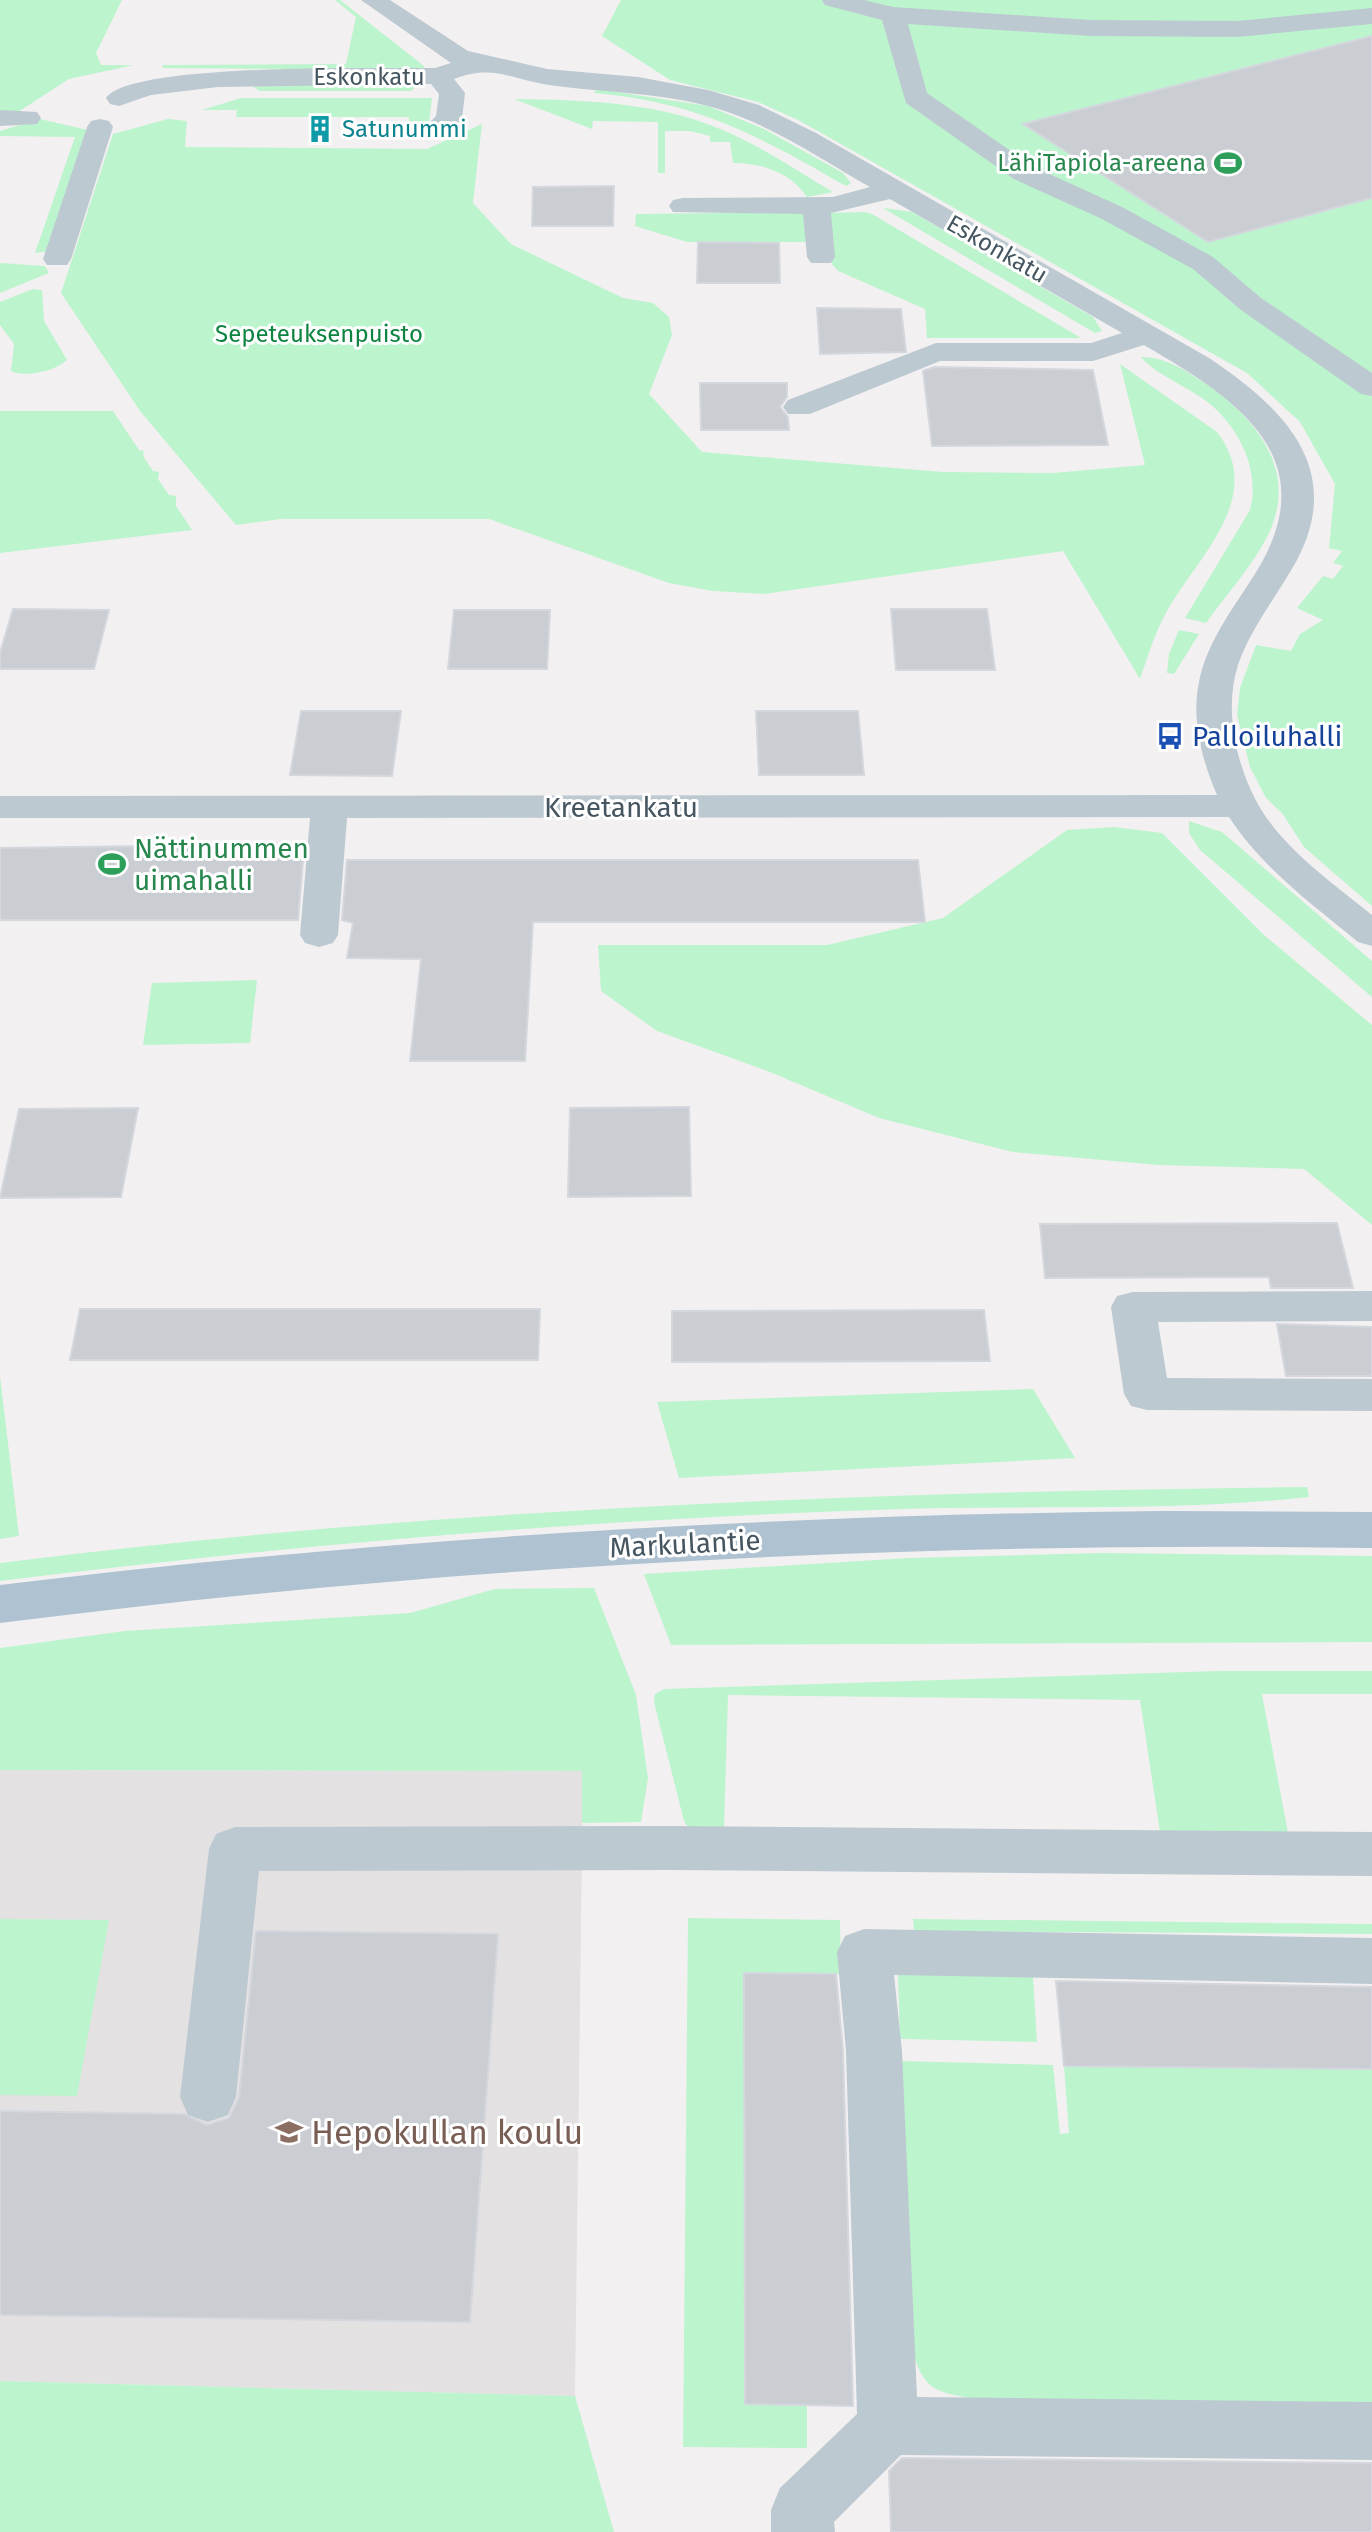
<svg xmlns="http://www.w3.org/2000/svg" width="1372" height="2532" font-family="'Fira Sans',sans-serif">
<rect width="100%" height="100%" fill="#f3f0f1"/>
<polygon fill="#e4e1e3" points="0,1770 583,1771 575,2396 0,2381"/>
<g fill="#bcf4ce">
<polygon points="0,0 122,0 96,53 101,65 134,65 69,79 18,112 0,115"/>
<polygon points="335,0 340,0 424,66 423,70 163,68 162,65 346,64 356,17"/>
<polygon points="621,0 1372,0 1372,906 1304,847 1282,813 1266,798 1250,767 1237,715 1240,688 1256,645 1291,651 1300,634 1323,620 1297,608 1323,576 1333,579 1343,566 1333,563 1342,551 1329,548 1335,484 1300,422 1247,373 800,121 758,102 670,80 602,36"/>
<polygon points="286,84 416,84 418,85 411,91 260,91 253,87"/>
<path d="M597,89L708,106L764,129L843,173L851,183L846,186C757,135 698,102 594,93Z"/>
<polygon points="241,98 432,98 429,123 409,123 409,117 236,117 237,110 202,110"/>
<path d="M514,99C589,100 666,102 736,136C770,152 801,173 833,192L807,197C790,172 761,163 733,163L730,142H710V136L690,131H665V173H658V122L593,121L592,129Z"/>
<polygon points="40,119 88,130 50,251 35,253 75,137 0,136 0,131"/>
<path d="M168,119L187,121L185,147L427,149L482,124L473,203L511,244L623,298L653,303L669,317L672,335L649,394L702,452L943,472L1053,473L1145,465L1120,364L1217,432C1267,497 1198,556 1167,611C1155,632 1148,656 1140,679L1063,551L764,594L713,591L669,583L489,519H281L236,525L140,411L61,293L113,134Z"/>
<polygon points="883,208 912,212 1093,317 1102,331 1095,333"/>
<polygon points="809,212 811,242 687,242 635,226 636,214"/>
<polygon points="865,212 872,214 1081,338 927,338 925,309 838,271 832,264 826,213"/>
<polygon points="0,263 45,266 49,273 0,293"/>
<path d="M33,289L42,290L44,321L67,360C56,371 25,378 11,371L14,344L0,325V302Z"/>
<path d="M1141,357C1163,357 1180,367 1198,379C1245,408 1294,459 1274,520C1264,553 1227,594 1206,623L1185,618L1250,510C1261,469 1237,422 1202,398C1183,385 1154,373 1141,357Z"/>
<polygon points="0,411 113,411 139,450 144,451 143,456 153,471 159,472 158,479 169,495 176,496 176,506 192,530 0,553"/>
<polygon points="1179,630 1199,634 1174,674 1167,673 1169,654"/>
<polygon points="1189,821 1222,832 1372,961 1372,997 1200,850 1189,833"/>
<polygon points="1114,827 1162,833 1264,935 1372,1025 1372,1225 1304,1169 1158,1165 1013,1152 879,1118 770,1072 657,1031 601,991 598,945 827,945 943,918 1067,830"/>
<polygon points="257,980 250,1043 143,1045 152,983"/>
<polygon points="0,1376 19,1536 0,1539"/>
<polygon points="1033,1389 1075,1458 679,1478 657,1402"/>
<path d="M1307,1487L1309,1497C1165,1513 1019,1504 874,1510C582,1520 290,1545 0,1581V1563C434,1508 870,1492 1307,1487Z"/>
<polygon points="1102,1553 1372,1556 1372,1642 671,1645 644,1574 909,1558"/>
<polygon points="594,1588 636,1695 648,1778 641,1822 582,1823 582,1771 0,1770 0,1648 125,1631 410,1613 495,1589"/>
<polygon points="1218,1671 1372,1671 1372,1694 1262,1694 1288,1833 1160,1832 1140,1700 728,1695 724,1828 692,1834 684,1821 654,1702 655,1694 664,1689"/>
<polygon points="688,1918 840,1920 841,1974 744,1974 745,2404 807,2406 807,2448 683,2447"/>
<polygon points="0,1919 109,1920 77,2096 0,2095"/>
<polygon points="913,1919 1372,1924 1372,1934 914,1931"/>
<polygon points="898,1974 1033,1977 1037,2042 900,2039"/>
<path d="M900,2061L1053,2065L1060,2134L1069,2133L1064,2066L1372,2069V2405L970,2398C937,2392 925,2390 914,2356Z"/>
<polygon points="0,2381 575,2396 614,2532 0,2532"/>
</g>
<g fill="#caced3" stroke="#d4d7dd" stroke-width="2">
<polygon points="1372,36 1372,198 1208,242 1023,124"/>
<polygon points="614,186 613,226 532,226 533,187"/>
<polygon points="698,242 779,243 780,283 697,283"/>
<polygon points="817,308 901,309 906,352 820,354"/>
<polygon points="934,367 1093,370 1108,445 932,446 923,371"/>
<polygon points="700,383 787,383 787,397 780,407 788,417 789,430 701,430"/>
<polygon points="13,609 109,610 94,669 0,669 0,653"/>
<polygon points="891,609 987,609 995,670 896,670"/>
<polygon points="454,610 550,610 547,669 448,669"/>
<polygon points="301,711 401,711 392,776 290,775"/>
<polygon points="756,711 858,711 864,775 759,775"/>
<polygon points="296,844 294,860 303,860 298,920 0,920 0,848"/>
<polygon points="347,860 918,860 925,922 533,922 525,1061 410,1061 421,959 347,958 353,923 342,920"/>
<polygon points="689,1107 691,1196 568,1197 570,1108"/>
<polygon points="138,1108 121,1197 0,1198 19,1109"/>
<polygon points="1337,1223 1353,1288 1271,1288 1269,1277 1045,1278 1040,1224"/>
<polygon points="80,1309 540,1309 538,1360 70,1360"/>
<polygon points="984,1310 990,1361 672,1362 672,1311"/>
<polygon points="1277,1324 1372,1327 1372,1376 1286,1376"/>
<polygon points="256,1931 498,1934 470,2322 0,2315 0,2111 184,2114 207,2125 229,2118 239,2097"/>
<polygon points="744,1973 836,1974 843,2051 853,2406 745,2404"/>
<polygon points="1056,1981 1372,1987 1372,2069 1064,2066"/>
<polygon points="902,2458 1372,2463 1372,2532 891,2532 889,2471"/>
</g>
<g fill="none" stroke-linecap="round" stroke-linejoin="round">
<g fill="#bdc9d1" fill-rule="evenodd">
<path d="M361,0H390L468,51L547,69L638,77L708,90L759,105L816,133L1209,358C1281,406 1346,467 1297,560C1278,595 1251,627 1238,665C1223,712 1237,770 1262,811C1289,853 1334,884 1372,915V946L1358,942C1312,904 1263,869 1229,817L347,818L338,935L333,943L319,947L305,943L300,935L310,818H0V796L1217,795C1202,760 1191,720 1199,682C1207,640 1236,605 1258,569C1326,455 1233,397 1144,345L1093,361H940L810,414H788L783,407L788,400L936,343H1091L1122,333L890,199L831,213L835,257L831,263H811L807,257L803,214L673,212L669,206L673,200L683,198L833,197L870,187C828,163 786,135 741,117C680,92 613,94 549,85C509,79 494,64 454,79L465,93L462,119C453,132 441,140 426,136L422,130L436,116L439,94L431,84L218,87L151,95L119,106L110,104L106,98C131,62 383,69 435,68L451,63Z"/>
<polygon points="822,0 864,0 893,7 1091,20 1237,21 1372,8 1372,24 1237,37 1091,36 908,24 927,93 1034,167 1122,207 1213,257 1261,298 1372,373 1372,396 1361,394 1241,310 1193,269 1102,219 1014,179 906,103 882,20 825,5"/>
<polygon points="0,110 37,112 41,118 37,124 0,126"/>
<polygon points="100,119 109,121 113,127 71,259 67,265 47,265 43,259 87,127 91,121"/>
<polygon points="1372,1291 1372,1321 1158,1322 1167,1378 1372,1379 1372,1411 1147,1410 1131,1406 1124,1394 1111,1307 1117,1296 1133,1292"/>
<polygon points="670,1826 1372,1832 1372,1876 670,1870 259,1871 236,2097 228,2115 208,2122 188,2115 180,2097 209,1849 216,1834 235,1827"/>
<polygon points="864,1929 1372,1938 1372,1984 894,1975 902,2051 917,2397 1372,2402 1372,2460 901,2455 834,2522 835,2532 771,2532 771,2510 780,2488 857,2414 846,2051 837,1952 845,1936"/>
</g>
<path fill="#aec2d2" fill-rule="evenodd" d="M1161,1511L1372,1512V1548C914,1541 454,1565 0,1623V1585C385,1538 773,1515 1161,1511Z"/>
</g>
<defs>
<g id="building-bare" transform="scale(2.16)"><path d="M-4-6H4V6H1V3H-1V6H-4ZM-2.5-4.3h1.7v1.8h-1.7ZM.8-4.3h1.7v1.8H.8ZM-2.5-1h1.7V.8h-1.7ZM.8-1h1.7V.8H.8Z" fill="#0f9aa8" stroke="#fff" stroke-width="2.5" paint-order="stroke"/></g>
<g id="stadium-bare" transform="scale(2.16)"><path d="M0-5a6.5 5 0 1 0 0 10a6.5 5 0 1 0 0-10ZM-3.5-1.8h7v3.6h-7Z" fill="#2e9e5b" stroke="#fff" stroke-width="2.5" paint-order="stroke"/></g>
<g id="bus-bare" transform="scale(2.16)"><path d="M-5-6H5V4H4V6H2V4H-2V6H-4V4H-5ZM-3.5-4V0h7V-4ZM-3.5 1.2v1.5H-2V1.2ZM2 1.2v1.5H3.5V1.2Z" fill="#1a4fb4" stroke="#fff" stroke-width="2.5" paint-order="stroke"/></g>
<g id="school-bare" transform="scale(2.16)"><path d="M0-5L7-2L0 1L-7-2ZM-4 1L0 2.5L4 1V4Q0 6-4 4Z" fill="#8d6e63" stroke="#fff" stroke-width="2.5" paint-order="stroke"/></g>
</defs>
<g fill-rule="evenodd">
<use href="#building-bare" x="320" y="129"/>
<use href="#stadium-bare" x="1228" y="163"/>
<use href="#bus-bare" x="1170" y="736"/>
<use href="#stadium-bare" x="112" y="864"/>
<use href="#school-bare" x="289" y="2132"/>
</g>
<g text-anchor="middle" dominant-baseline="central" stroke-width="6" stroke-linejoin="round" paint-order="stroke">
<g font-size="24" fill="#465660" stroke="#fff">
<text x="369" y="77">Eskonkatu</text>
<text transform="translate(997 249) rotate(30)">Eskonkatu</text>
</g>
<g font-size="24" fill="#0d838f" stroke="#fff" text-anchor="start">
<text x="342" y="129">Satunummi</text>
</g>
<g font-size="24" fill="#27864d" stroke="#fff" text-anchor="end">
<text x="1206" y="163">LähiTapiola-areena</text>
</g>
<g font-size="24" fill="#0e8441" stroke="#fff">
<text x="319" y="334">Sepeteuksenpuisto</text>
</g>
<g font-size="28" fill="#164399" stroke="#fff" text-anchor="start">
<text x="1192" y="736">Palloiluhalli</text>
</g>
<g font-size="28" fill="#465660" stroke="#fff">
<text x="621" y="807">Kreetankatu</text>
<text transform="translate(685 1544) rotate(-3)">Markulantie</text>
</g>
<g font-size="28" fill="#27864d" stroke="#fff" text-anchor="start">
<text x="134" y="848">Nättinummen<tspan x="134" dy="32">uimahalli</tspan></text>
</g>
<g font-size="34" fill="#785e54" stroke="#fff" text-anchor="start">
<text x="311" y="2132">Hepokullan koulu</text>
</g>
</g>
</svg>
